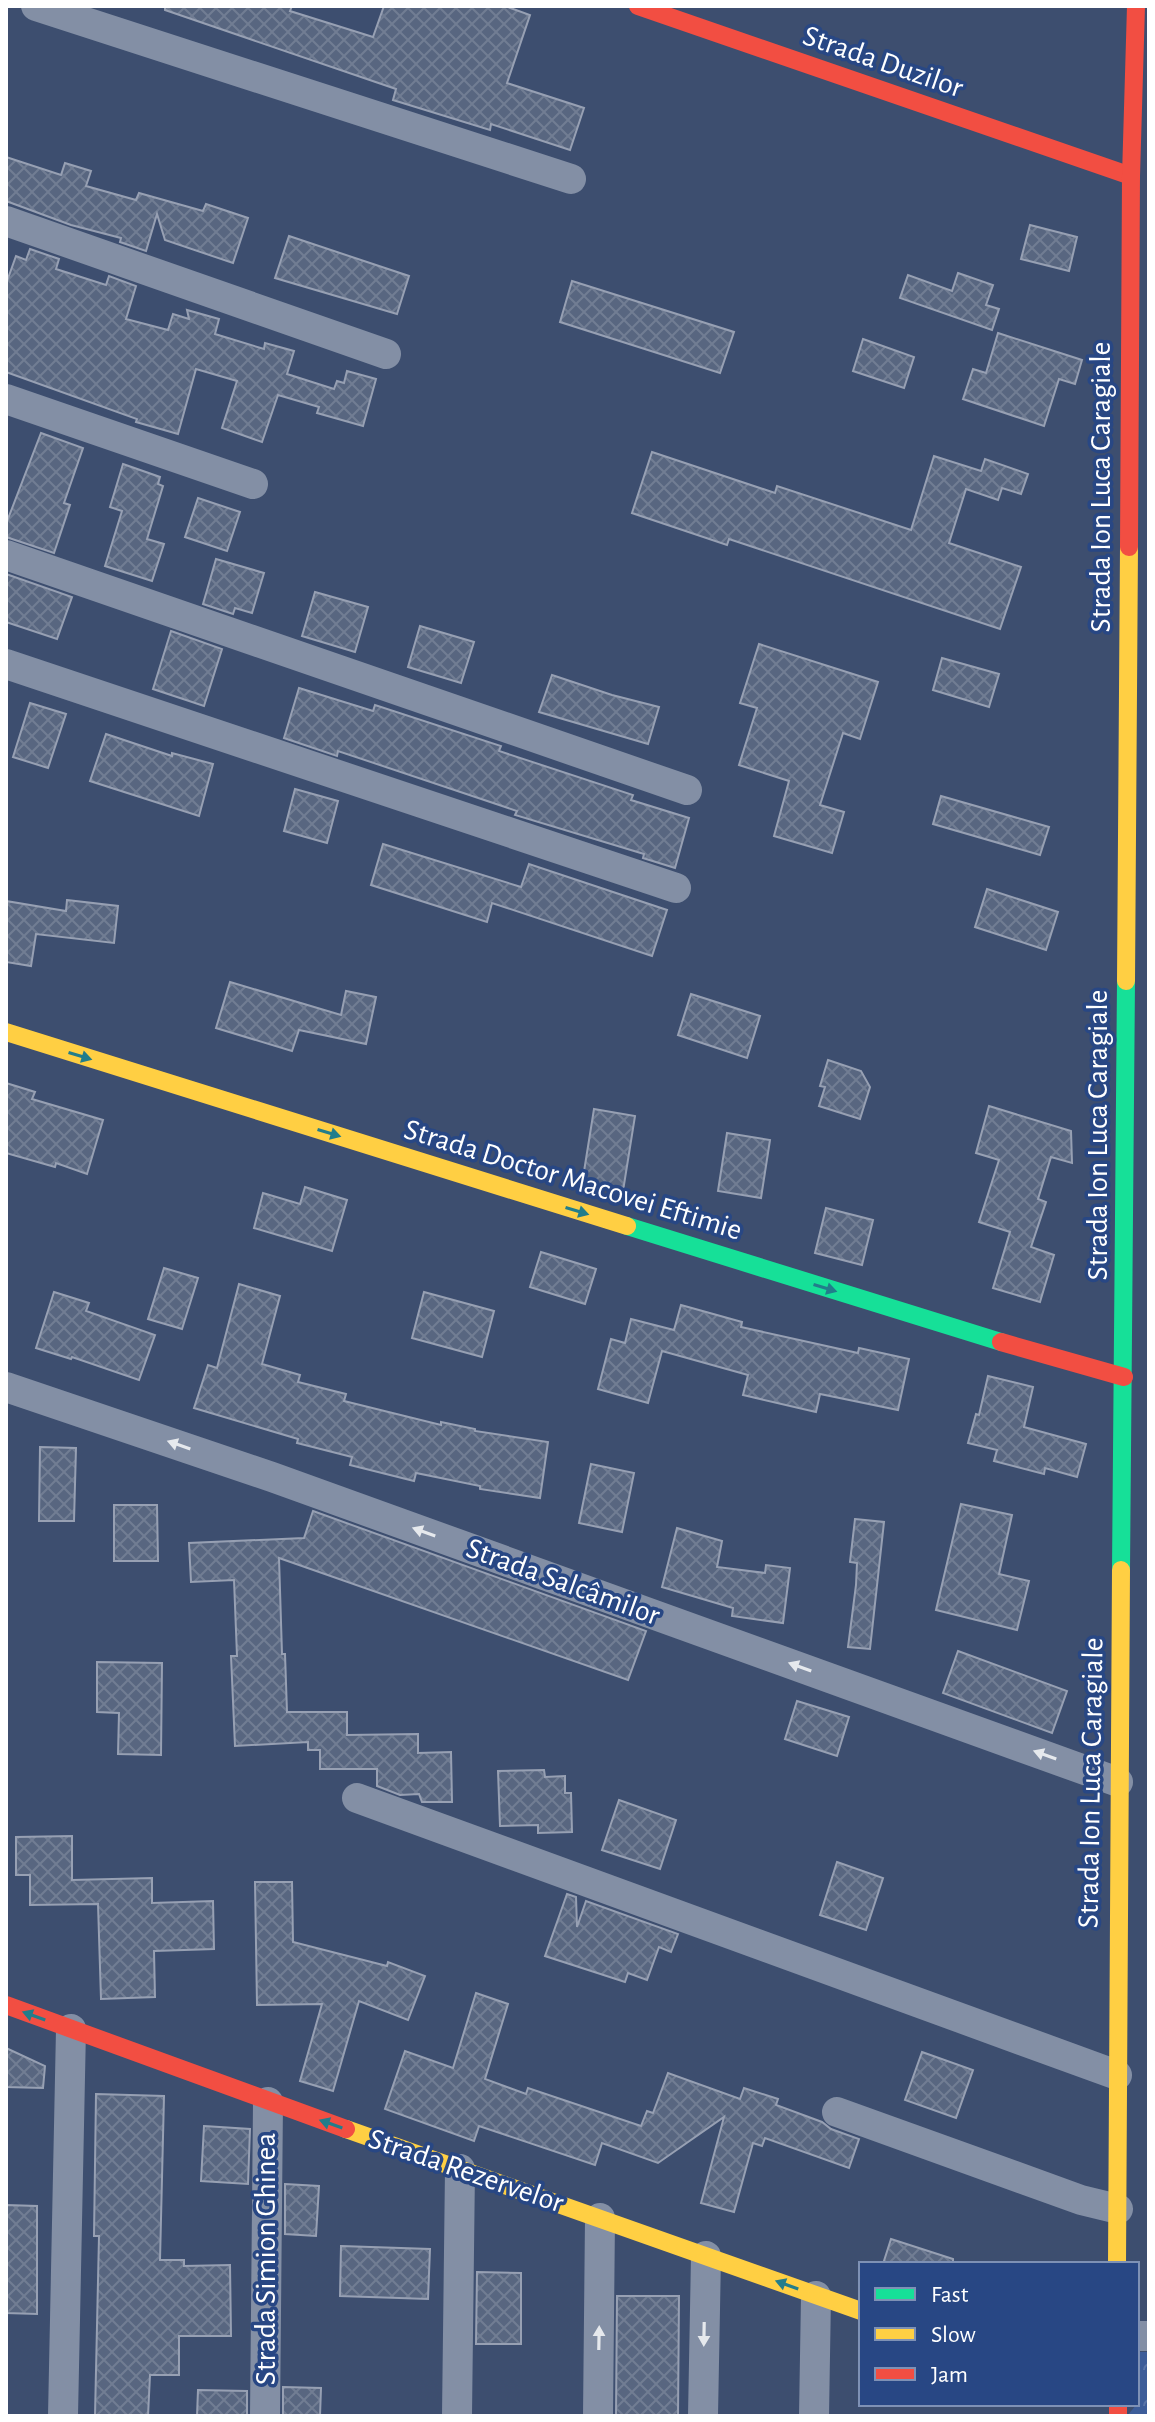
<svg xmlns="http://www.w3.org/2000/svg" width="1155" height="2422" font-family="'Alegreya Sans',sans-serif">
<defs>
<pattern id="forest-crowns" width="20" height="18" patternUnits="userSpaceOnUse" patternTransform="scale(2)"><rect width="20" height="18" fill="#3d5d99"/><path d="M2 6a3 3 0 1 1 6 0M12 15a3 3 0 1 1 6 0" fill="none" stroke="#5a75a8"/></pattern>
<pattern id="building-cross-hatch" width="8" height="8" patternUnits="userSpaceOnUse" patternTransform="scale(2)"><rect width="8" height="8" fill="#586680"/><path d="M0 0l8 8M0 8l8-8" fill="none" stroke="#717d93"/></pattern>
</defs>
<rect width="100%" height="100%" fill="#3d4e6f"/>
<polygon fill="url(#forest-crowns)" points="1137,2352 1149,2352 1149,2416 1127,2416 1137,2404"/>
<g fill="url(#building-cross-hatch)" stroke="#97a0b3" stroke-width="2">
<polygon points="165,6 292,6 290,11 373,37 384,6 505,6 530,15 507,83 584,108 570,150 491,124 490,130 393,100 396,89 165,10"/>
<polygon points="6,157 61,175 65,163 91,171 86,186 136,200 139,193 203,211 206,204 248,218 233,263 165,240 157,214 146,251 120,242 121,238 71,225 6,201"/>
<polygon points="1030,225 1077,237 1069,271 1021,259"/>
<polygon points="289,236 409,276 397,314 275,278"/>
<polygon points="30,249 59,259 56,269 106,285 109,276 136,286 126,319 168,330 173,314 189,319 187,310 219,319 215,334 264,349 265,343 294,351 287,374 334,389 337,381 344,383 347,371 376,379 363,426 317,413 319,407 278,395 262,442 222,428 237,381 196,369 178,434 136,422 137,419 6,372 6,284 16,256 26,260"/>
<polygon points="958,273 993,285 986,305 999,309 992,330 900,298 908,275 952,291"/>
<polygon points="572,281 734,332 720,373 560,322"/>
<polygon points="998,333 1082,360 1075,384 1059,379 1044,426 963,399 973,369 986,373"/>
<polygon points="863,339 914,357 904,388 853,371"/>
<polygon points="41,433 83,448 64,503 70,505 54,553 6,537 6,524"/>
<polygon points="652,452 775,493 777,486 911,530 934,456 981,471 985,459 1028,474 1021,494 1002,488 998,500 966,489 949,543 1021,567 1000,629 729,539 727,545 632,513"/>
<polygon points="123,464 160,477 158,484 163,486 147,539 164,544 152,581 105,566 122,511 110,507"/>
<polygon points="198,498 240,512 227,551 185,537"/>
<polygon points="216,559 264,573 252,613 235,608 233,614 203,604"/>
<polygon points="6,574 72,597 57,639 6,622"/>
<polygon points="315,592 368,607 355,652 302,636"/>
<polygon points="420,626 474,642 461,683 408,667"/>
<polygon points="171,631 222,649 204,706 153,689"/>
<polygon points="759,644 878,682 860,739 843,733 820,805 844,812 832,853 774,836 789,781 739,765 757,708 740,703"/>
<polygon points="942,658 999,674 989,707 933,690"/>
<polygon points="552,675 612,695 659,707 648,744 539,712"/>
<polygon points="299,688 373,711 375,705 501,746 499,751 633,795 631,800 689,818 675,868 643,858 644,854 515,815 517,811 338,751 337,756 284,738"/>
<polygon points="30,703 66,714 48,768 13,757"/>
<polygon points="106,734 172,756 172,753 213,764 199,816 90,781"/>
<polygon points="295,789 338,801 327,843 284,831"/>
<polygon points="941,796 1049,827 1040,855 933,824"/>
<polygon points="383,844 521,887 529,864 667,910 652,956 492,903 487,922 371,885"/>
<polygon points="987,889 1058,912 1046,950 975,927"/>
<polygon points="67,900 118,906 114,943 36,934 31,966 6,962 6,901 66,911"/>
<polygon points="230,982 341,1015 346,991 376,997 366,1044 299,1030 292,1051 216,1028"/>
<polygon points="691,994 760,1016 747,1058 678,1035"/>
<polygon points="828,1060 861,1071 870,1087 860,1119 819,1106 825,1087 820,1086"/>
<polygon points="6,1083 35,1092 32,1099 103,1120 87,1174 56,1163 55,1167 6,1153"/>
<polygon points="989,1106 1071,1131 1072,1163 1051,1157 1038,1199 1046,1202 1031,1247 1054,1255 1040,1302 993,1288 1010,1232 979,1222 999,1160 976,1153"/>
<polygon points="594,1109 635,1116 623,1191 582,1184"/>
<polygon points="727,1133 770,1140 761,1198 718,1191"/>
<polygon points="305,1187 347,1200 332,1251 254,1228 263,1193 300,1204"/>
<polygon points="826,1208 873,1220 862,1265 815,1253"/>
<polygon points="541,1252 596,1269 585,1304 530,1287"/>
<polygon points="164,1268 198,1278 182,1329 148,1319"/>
<polygon points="239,1284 280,1296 262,1364 300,1375 298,1382 346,1394 344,1401 441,1425 441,1422 475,1429 475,1431 548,1442 540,1498 480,1489 480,1486 416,1473 414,1481 350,1465 352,1457 297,1443 298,1439 194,1408 208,1365 217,1368"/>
<polygon points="54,1292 89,1303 86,1311 155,1335 139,1380 72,1357 71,1359 36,1348"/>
<polygon points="424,1292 494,1311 482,1357 412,1338"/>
<polygon points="681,1305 742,1322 741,1327 858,1353 859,1348 909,1359 898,1410 820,1394 816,1412 743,1395 748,1375 662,1351 648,1403 598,1389 611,1339 625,1343 631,1319 674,1330"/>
<polygon points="988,1376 1033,1387 1024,1427 1086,1444 1077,1477 1045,1468 1044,1474 994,1461 997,1450 968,1443 976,1414 979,1415"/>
<polygon points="40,1447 76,1448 74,1521 39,1521"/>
<polygon points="591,1464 634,1473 622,1532 579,1523"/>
<polygon points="961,1504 1012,1515 999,1574 1029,1581 1017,1630 936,1610"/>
<polygon points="114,1505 157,1505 158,1561 114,1561"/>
<polygon points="313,1511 646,1631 628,1680 279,1558 282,1654 285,1654 287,1712 347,1712 347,1735 418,1734 418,1753 451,1752 452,1802 422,1802 419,1794 400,1795 377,1786 377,1769 320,1769 320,1750 308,1750 308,1742 235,1746 231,1656 237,1656 234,1580 191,1582 189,1543 304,1538"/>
<polygon points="855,1519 884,1522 870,1649 848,1647 856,1585 857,1563 850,1562"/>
<polygon points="677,1528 722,1541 717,1567 765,1573 766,1565 790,1568 783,1623 732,1616 733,1608 662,1587"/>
<polygon points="958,1651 1067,1691 1052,1733 943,1693"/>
<polygon points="97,1662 162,1663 161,1755 118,1754 119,1713 97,1712"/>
<polygon points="797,1701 849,1717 837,1756 785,1739"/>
<polygon points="544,1770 545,1777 565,1776 565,1793 571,1793 572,1832 538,1833 538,1825 500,1826 498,1771"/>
<polygon points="619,1800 676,1820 660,1869 602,1850"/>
<polygon points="72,1836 72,1880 152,1878 152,1903 213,1901 214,1949 154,1951 155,1997 101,1999 98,1904 30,1905 30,1875 16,1875 16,1837"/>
<polygon points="837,1862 883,1878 866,1930 820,1915"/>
<polygon points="255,1882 292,1882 293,1942 387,1966 388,1962 425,1976 408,2020 359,2001 333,2091 300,2081 322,2004 257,2005"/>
<polygon points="567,1894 576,1897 577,1927 586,1901 678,1934 671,1952 659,1947 647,1980 628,1973 625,1982 545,1956"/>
<polygon points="476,1993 508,2004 485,2079 526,2094 528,2088 641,2126 647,2111 653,2113 668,2073 740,2099 744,2088 778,2099 776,2105 822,2122 831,2129 859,2139 849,2168 765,2138 762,2146 753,2143 734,2212 701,2203 724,2117 658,2163 602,2143 595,2165 479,2126 474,2141 385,2109 405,2051 453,2068"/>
<polygon points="6,2048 45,2066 43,2088 6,2087"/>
<polygon points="922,2052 973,2070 956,2118 905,2100"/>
<polygon points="96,2094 164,2096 160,2260 184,2260 184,2266 230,2265 231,2336 179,2336 179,2375 150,2375 148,2416 95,2416 99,2236 94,2236"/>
<polygon points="204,2126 250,2129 248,2184 201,2181"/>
<polygon points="285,2184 319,2186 316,2236 285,2234"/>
<polygon points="6,2205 37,2206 37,2314 6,2313"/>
<polygon points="891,2239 953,2259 953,2264 883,2264"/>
<polygon points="341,2246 430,2249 428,2299 340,2296"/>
<polygon points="477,2272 521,2273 521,2344 476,2344"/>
<polygon points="617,2296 679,2296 678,2416 616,2416"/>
<polygon points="283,2387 321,2388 320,2416 283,2416"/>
<polygon points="198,2390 247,2391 247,2416 197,2416"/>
</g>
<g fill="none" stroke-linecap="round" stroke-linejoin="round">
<g stroke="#838fa5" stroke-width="30">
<polyline points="36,6 571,179"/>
<polyline points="6,221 386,354"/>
<polyline points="6,399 253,484"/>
<polyline points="6,555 687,790"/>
<polyline points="6,664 676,888"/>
<polyline points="6,1387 272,1477 1118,1782"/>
<polyline points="357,1798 1117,2075"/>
<polyline points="837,2112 1081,2200 1118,2209"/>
<polyline points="1137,2336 1149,2336"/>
<polyline points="63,2416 71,2029"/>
<polyline points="265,2416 268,2102"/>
<polyline points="457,2416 460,2169"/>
<polyline points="598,2416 600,2218"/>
<polyline points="703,2416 706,2256"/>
<polyline points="814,2416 816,2296"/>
</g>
<g stroke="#16e098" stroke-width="18">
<polyline points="627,1226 1001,1342"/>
<polyline points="1121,1570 1126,981"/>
</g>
<g stroke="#ffcf43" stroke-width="18">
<polyline points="1126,981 1129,547"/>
<polyline points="6,1032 627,1226"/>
<polyline points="346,2129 861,2311"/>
<polyline points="1117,2264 1121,1570"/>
</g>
<g stroke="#f24e42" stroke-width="18">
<polyline points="638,6 1131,176"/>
<polyline points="1129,547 1131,176 1136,6"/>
<polyline points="1001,1342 1124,1377"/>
<polyline points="6,2005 346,2129"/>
<polyline points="1118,2404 1118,2416"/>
</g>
</g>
<defs><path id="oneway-solid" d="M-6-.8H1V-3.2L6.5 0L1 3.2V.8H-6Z" transform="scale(2)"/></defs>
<g fill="#227d8b">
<use href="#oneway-solid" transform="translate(80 1056) rotate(17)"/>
<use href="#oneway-solid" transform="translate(329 1133) rotate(17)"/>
<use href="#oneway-solid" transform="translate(577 1211) rotate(17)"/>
<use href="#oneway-solid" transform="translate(825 1288) rotate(17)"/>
<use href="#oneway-solid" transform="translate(34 2016) rotate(-160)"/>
<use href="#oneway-solid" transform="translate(331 2124) rotate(-161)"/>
<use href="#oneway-solid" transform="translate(787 2285) rotate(-160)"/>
</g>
<g fill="#e6e9ed">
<use href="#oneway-solid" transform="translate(179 1445) rotate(-161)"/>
<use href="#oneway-solid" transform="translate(424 1532) rotate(-160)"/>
<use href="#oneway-solid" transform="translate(800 1667) rotate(-160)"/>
<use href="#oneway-solid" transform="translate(1045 1755) rotate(-160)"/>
<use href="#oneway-solid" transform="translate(704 2334) rotate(91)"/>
<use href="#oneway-solid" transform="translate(599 2338) rotate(-89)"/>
</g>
<g text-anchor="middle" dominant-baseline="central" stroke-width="7" stroke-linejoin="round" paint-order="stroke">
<g font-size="30" fill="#fff" stroke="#284784">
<text transform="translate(883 62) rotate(19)">Strada Duzilor</text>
<text transform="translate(1101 487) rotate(-90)">Strada Ion Luca Caragiale</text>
<text transform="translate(1098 1135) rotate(-90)">Strada Ion Luca Caragiale</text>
<text transform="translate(573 1180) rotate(17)">Strada Doctor Macovei Eftimie</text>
<text transform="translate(563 1582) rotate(20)">Strada Salcâmilor</text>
<text transform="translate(1091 1783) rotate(-89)">Strada Ion Luca Caragiale</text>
<text transform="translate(466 2171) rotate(19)">Strada Rezervelor</text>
<text transform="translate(266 2259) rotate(-90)">Strada Simion Ghinea</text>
</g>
</g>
<rect width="1155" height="2422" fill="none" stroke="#ffffff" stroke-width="16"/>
<rect x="859" y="2262" width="280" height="144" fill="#284784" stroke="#7e91b5" stroke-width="2"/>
<rect x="875" y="2288" width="40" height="12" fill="#16e098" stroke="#7e91b5" stroke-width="2"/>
<text x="931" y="2302" font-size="24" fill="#ffffff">Fast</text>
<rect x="875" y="2328" width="40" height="12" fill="#ffcf43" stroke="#7e91b5" stroke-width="2"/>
<text x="931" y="2342" font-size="24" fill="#ffffff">Slow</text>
<rect x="875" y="2368" width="40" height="12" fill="#f24e42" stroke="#7e91b5" stroke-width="2"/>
<text x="931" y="2382" font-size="24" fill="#ffffff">Jam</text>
</svg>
